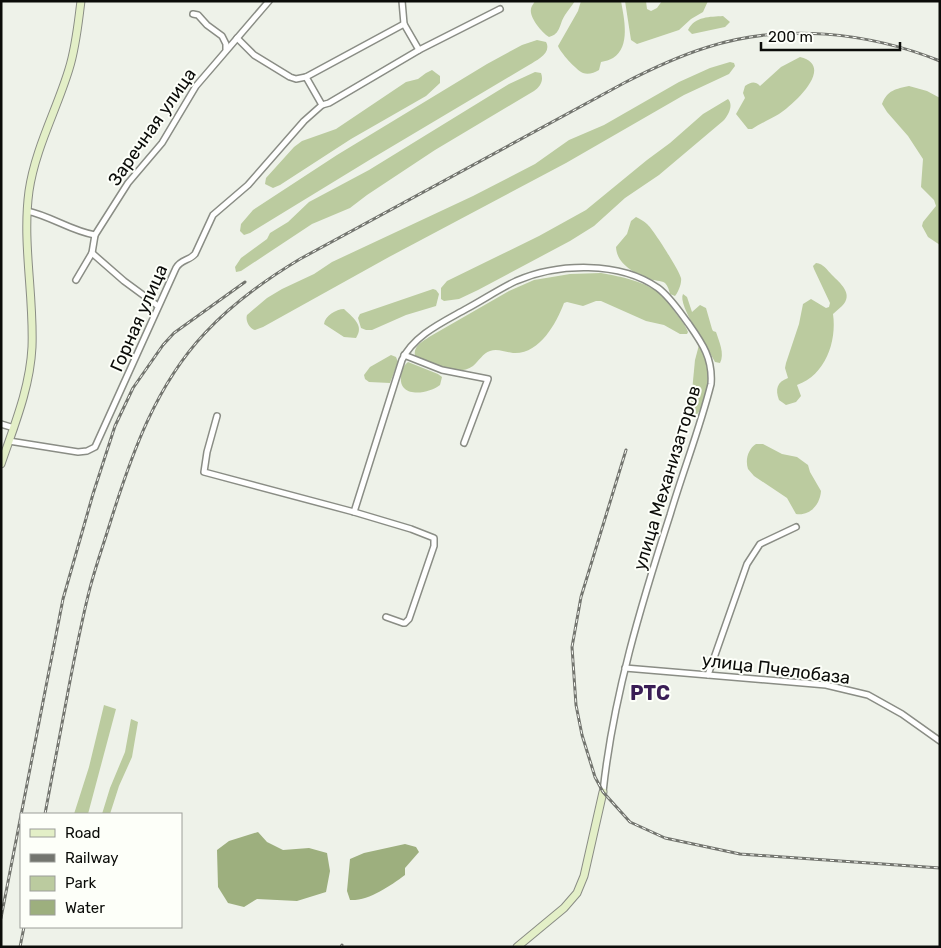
<svg xmlns="http://www.w3.org/2000/svg" width="941" height="948" font-family="Rubik,sans-serif">
<rect width="100%" height="100%" fill="#eef2e9"/>
<g fill="#bbcb9f">
<path d="M535,1H575C572,6 568,10 565,15C559,24 561,34 549,37C542,33 529,17 531,9C531,7 534,3 535,1Z"/>
<path d="M581,1H621C624,18 631,47 613,58C610,60 605,61 601,62L599,70C594,73 588,75 583,73C576,70 560,52 558,46L578,11Z"/>
<polygon points="625,1 646,1 647,9 651,11 657,8 662,1 708,1 703,12 691,19 679,30 637,44 631,40"/>
<path d="M723,16L730,22L725,27L692,34L688,30C695,16 710,17 723,16Z"/>
<path d="M537,40L546,42C552,53 537,60 529,65L371,159L250,233L244,235L240,231L241,224L253,210L337,155L487,64L522,45Z"/>
<path d="M800,57C836,66 794,104 779,114C771,119 761,123 752,129H748L736,114L745,98L743,93L745,86C751,82 755,81 760,86L781,67Z"/>
<path d="M730,62L734,63L735,66L729,74L684,95L566,163L389,257L263,327L255,330C250,329 245,321 247,315L267,298L282,289L314,274L332,262L473,196L535,164L569,140L604,125L679,82L710,68Z"/>
<polygon points="432,70 440,76 440,83 426,96 351,139 280,185 273,188 265,184 266,178 294,147 302,141 336,129 406,82 418,79 426,73"/>
<path d="M535,72L541,73C544,81 540,87 534,91L435,150L367,195L350,208L312,224L241,271L236,272L235,267L241,258L267,239L270,233L288,222L309,202L369,170L509,84Z"/>
<path d="M909,86L927,91L940,98V245L928,237L922,226L923,222L936,206L934,200L921,187L923,159L908,136L887,112L882,104C887,90 896,89 909,86Z"/>
<path d="M728,99C734,105 728,116 723,121L659,175L625,198L594,226L570,241L478,290L459,299L444,301L441,299V288L447,281L539,236L586,210L647,160L670,143L703,114Z"/>
<path d="M636,217C640,219 644,221 647,224C653,229 679,270 681,278C682,283 678,293 675,296L670,294C669,290 668,286 665,283C661,280 654,281 649,279C635,273 617,265 616,247L627,234L631,221Z"/>
<path d="M816,263C824,264 827,270 832,275C840,283 854,294 842,306C839,309 836,311 833,314C837,342 825,375 797,385L801,396L796,402L786,405L779,400C775,389 777,382 788,378L785,368L786,363L799,324L803,304L811,299L826,308L829,307L830,303L814,269L813,266Z"/>
<path d="M601,273C622,277 646,281 663,296C668,301 671,307 675,312C680,319 685,324 688,332L687,334H680L664,325L646,321L601,301H596L583,306L567,302L564,303C556,324 539,355 513,353C505,352 497,348 490,351C483,353 479,361 473,366C458,377 429,365 415,356C413,346 422,342 429,337L509,291L534,280L570,274Z"/>
<polygon points="433,289 436,290 439,294 436,306 406,315 372,330 366,330 361,328 358,318 360,314"/>
<path d="M683,294L687,297L692,312L700,305L706,308L712,329L713,331L716,332C719,341 725,354 720,363L715,362C709,349 677,305 683,294Z"/>
<path d="M344,309C352,317 365,325 356,338L344,337L324,324C325,316 336,309 344,309Z"/>
<path d="M699,345C713,359 710,405 695,416L690,412L695,360Z"/>
<polygon points="391,355 396,357 398,362 390,383 369,382 365,379 364,375 370,367"/>
<path d="M408,362L438,374L442,377L440,385C429,394 398,399 401,376C402,370 403,366 408,362Z"/>
<path d="M756,444H763L782,454L797,457L808,465L810,472L821,491C820,505 810,516 796,514L787,498L754,476L748,469C745,460 748,449 756,444Z"/>
<polygon points="104,705 116,709 88,814 74,814 89,767"/>
<polygon points="131,719 138,722 132,757 119,786 110,814 102,814 110,788 125,752"/>
</g>
<g fill="#9daf7e">
<polygon points="258,832 267,842 283,850 309,848 327,853 330,871 326,892 297,901 257,899 244,907 228,903 218,887 217,850 229,841"/>
<path d="M405,844L416,847L419,852L405,868V875C390,886 369,901 350,900L347,891L350,859L364,853Z"/>
</g>
<g fill="none" stroke-linecap="round" stroke-linejoin="round">
<g stroke="#8a8d85" stroke-width="8">
<g id="street">
<polyline points="402,1 404,24 419,50"/>
<polyline points="193,14 198,15 207,25 222,36 226,44 226,49"/>
<polyline points="237,38 254,55 290,77 296,79 306,77"/>
<polyline points="322,105 306,77 404,24"/>
<path d="M27,211C51,216 71,231 95,235"/>
<polyline points="92,253 124,281 158,306"/>
<polyline points="76,280 92,253 95,235 128,183 162,143 196,86 269,1"/>
<polyline points="404,355 442,370 488,379 464,443"/>
<polyline points="217,416 207,452 204,472 354,512 411,529 434,538 434,546 409,619 405,623 403,623 386,617"/>
<polyline points="1,424 14,428"/>
<path d="M9,441L78,452L87,451L95,447L176,268C181,259 189,261 195,254L213,215L248,185L304,121L322,105L329,103L419,50L500,9"/>
<path d="M354,512L402,360C414,335 443,322 466,309C483,300 499,289 516,281C558,263 620,261 658,288C670,297 679,311 688,323C702,343 713,358 711,384C700,428 683,471 670,515C641,605 613,697 603,792"/>
<polyline points="625,668 826,685 868,695 902,714 940,741"/>
<polyline points="708,675 747,564 760,544 796,527"/>
</g>
</g>
<g stroke="#8a8d85" stroke-width="9">
<g id="secondary">
<path d="M1,464C14,426 30,388 32,347C34,295 22,243 29,191C35,149 57,109 69,69C76,47 78,24 81,1"/>
<polyline points="517,947 564,908 577,893 584,876 603,792"/>
</g>
</g>
<use href="#street" stroke="#fff" stroke-width="5"/>
<use href="#secondary" stroke="#e3efc7" stroke-width="7"/>
<g stroke="#73756f" stroke-width="3">
<g id="rail">
<polyline points="626,450 581,597 572,647 576,705 582,735 595,777 603,792 630,822 665,838 740,854 940,868"/>
<path d="M45,814C53,770 62,725 70,681C76,650 82,619 90,588C96,565 104,543 111,520C132,453 156,385 205,333C233,303 265,280 300,259L624,83C651,69 679,56 708,47C783,23 868,32 940,61"/>
<polyline points="1,918 63,599 93,494 115,426 133,388 163,345 174,333 245,282"/>
<polyline points="20,947 24,927"/>
<polyline points="341,947 342,945"/>
</g>
</g>
<use href="#rail" stroke="#fdfff9" stroke-width="1" stroke-dasharray="4" stroke-linecap="butt"/>
</g>
<g text-anchor="middle" dominant-baseline="central" stroke-width="4" stroke-linejoin="round" paint-order="stroke">
<g font-size="18" fill="#0b0c09" stroke="#fdfff9">
<text transform="translate(152 127) rotate(-55)">Заречная улица</text>
<text transform="translate(139 318) rotate(-66)">Горная улица</text>
<text transform="translate(667 478) rotate(-73)">улица Механизаторов</text>
<text transform="translate(776 669) rotate(7)">улица Пчелобаза</text>
</g>
<g font-size="20" font-weight="bold" fill="#391d55" stroke="#fdfff9">
<text x="650" y="693">РТС</text>
</g>
</g>
<rect width="941" height="948" fill="none" stroke="#0b0c09" stroke-width="5"/>
<rect x="20" y="813" width="162" height="115" fill="#fdfff9" stroke="#9c9e99"/>
<rect x="30" y="829" width="25" height="8" fill="#e3efc7" stroke="#9c9e99"/>
<text x="65" y="838" font-size="15" fill="#0b0c09">Road</text>
<rect x="30" y="854" width="25" height="8" fill="#73756f" stroke="#9c9e99"/>
<text x="65" y="863" font-size="15" fill="#0b0c09">Railway</text>
<rect x="30" y="876" width="25" height="15" fill="#bbcb9f" stroke="#9c9e99"/>
<text x="65" y="888" font-size="15" fill="#0b0c09">Park</text>
<rect x="30" y="900" width="25" height="15" fill="#9daf7e" stroke="#9c9e99"/>
<text x="65" y="913" font-size="15" fill="#0b0c09">Water</text>
<path d="M761 42v8h139v-8" fill="none" stroke="#0b0c09" stroke-width="2.5"/>
<text x="768" y="42" font-size="15" fill="#0b0c09" stroke="#fdfff9" stroke-width="4" paint-order="stroke">200 m</text>
</svg>
